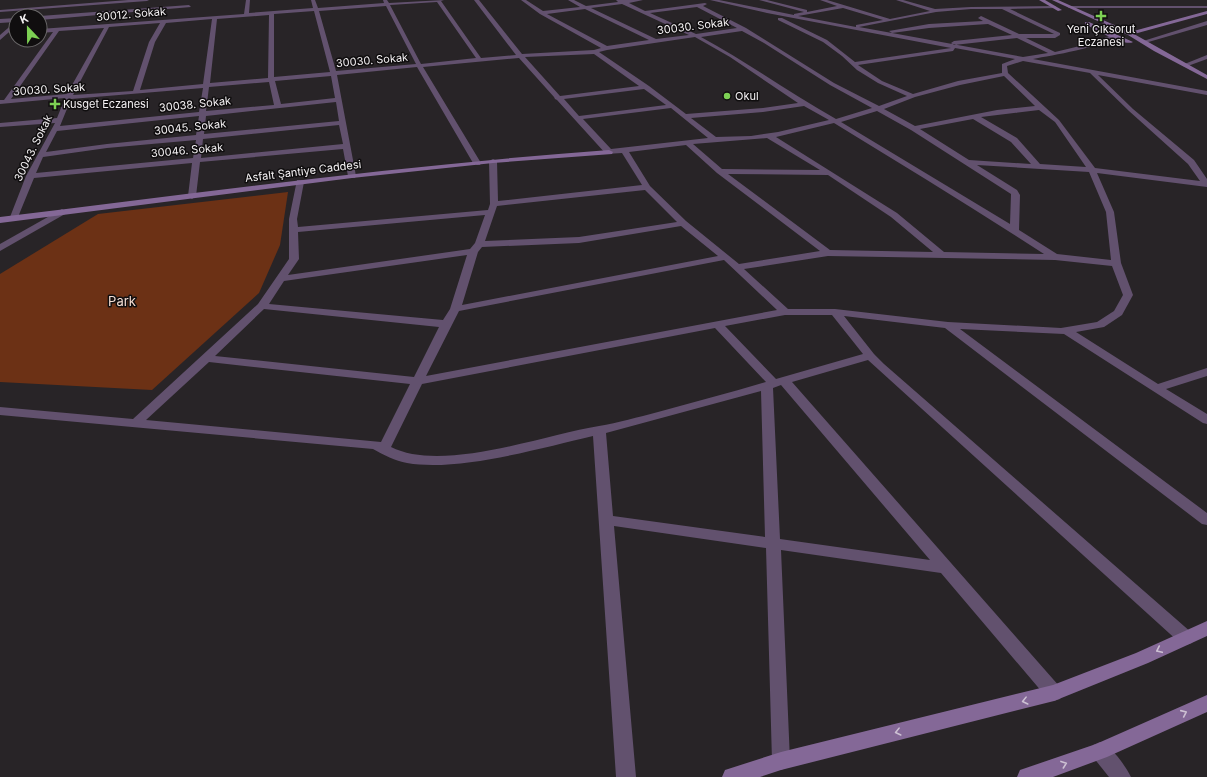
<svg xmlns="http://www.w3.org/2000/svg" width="1207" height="777" font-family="Inter,sans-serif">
<rect width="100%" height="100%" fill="#282427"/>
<polygon fill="#6c3115" points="288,192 280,245 259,293 152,390 0,382 0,274 98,214"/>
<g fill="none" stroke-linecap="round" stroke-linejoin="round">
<g fill="#62516e" fill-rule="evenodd">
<polygon points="128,0 149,0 147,1 0,12 0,10"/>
<path d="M246,0H250L249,13L313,8L311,0H315L318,8L384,3L383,0H387L389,3L444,0L441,1L481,58L516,55L474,0H479L522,54L594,50L601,48L540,14L521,0H526L543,11L580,7L568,0H574L586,6L618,2L616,0H643L629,3L645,11L705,3L707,4L703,6L746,28L834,83L879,106L907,96L878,83L857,70L842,56L823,42L778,20V18H782L827,40L855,62L951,48L767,13L710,0H719L794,15V14L804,12L759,0H767L807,10V12L837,6L820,0H827L890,19L930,11L896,0H903L935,9L971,7L1055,6L1057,8L1010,9L1060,33V35L1055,38H1026L1055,52L1084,45L1112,35L1117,36C1100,48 1053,55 1033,59L1207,91V95L1098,75L1133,109L1194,160L1207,179V187L1097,173L1114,212L1121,263L1133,295L1122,315L1104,327L1076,332L1158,384L1207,368V376L1166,389L1207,414V424L1203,423L1064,334L960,329L1207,513V525L1202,524L945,328L844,316L874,354L884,364L1192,633L1194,638L1192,643L1186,645L1180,643L868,360L792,382L1060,687L1063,693L1060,699L1054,701L1048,699L941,573L781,550L790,761L788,767L781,770L774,767L772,761L766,548L614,526L636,777H616L593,436C541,448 459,472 407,463C395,461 384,455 373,449L0,415V407L133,419L258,304L289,259V219L297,180H303L304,182L297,219L298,227L488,210L490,204L489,161L493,159L497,161L498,201L642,185L622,153L606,154L557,100L555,99L554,97L519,58L423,67L481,163L480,165H477L473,163L417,67L337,75L356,176L355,178H349L348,176L343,149L200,162L196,196L192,199L188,196L192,163L34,178L18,217L14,220L11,219L10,217L26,176L55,123L0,127V123L57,118L65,98L0,104V100H4L53,32L40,33V29L244,14ZM437,2L476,58L421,64L390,5ZM622,4L689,35L656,39L591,8ZM386,6L416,64L336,71L319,11ZM697,7L737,28L696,34L650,13ZM843,8L883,20L856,25V27L798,16ZM585,9L649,40L607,46L547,14ZM971,9H1002L1054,34H1019L981,16L978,18L983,21L929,24L889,31L892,33L929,28L988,24L1012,35L954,41L951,43L954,45L1017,38L1048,53L1023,57L859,27L936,12ZM314,11L330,72L274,77V14ZM269,15L268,78L210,83L217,19ZM212,19L203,84L140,90L155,42L166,23ZM160,23L149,42L133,91L73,95L109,27ZM104,28L67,94L11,99L59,31ZM742,31L764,43L830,85L872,108L836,119C790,93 747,62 701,37ZM695,37L730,57L798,103L763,108L686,114L649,86L599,52L607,50ZM955,48L1015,59L1002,64V73L958,81L913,94L882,81L858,65L953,51ZM594,54L639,86L560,96L525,57ZM1023,61L1090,73L1129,111L1188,164L1200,181L1095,168L1059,120L1008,73L1007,66ZM331,76L335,98L281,104L275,81ZM1004,76L1035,106L997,110L915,126L884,109L915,97L960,85ZM269,82L274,105L206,111L209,87ZM203,88L199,112L60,126L71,99ZM644,89L666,105L579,116L564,99ZM336,102L339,121L204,134L206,116ZM804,106L829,120L778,132L751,136L716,137L691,118L763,112ZM671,108L708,138L611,149L583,119ZM1039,110L1055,122L1086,167L1040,164L1017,138L981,117ZM877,111L911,130L1011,194L1010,224L841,122ZM199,116L196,135L107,144L46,152L57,131ZM973,119L1011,142L1031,164L969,160L920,129ZM834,123C904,166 975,209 1044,254L944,252L897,213L776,137ZM339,125L343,144L201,158L203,139ZM767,138L820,170L722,169L693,144ZM196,140L193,158L36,173L43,157L107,148ZM686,145L717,173L820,251L739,264L686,221L650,186L629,152ZM977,165L1089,172L1106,212L1111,260L1057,254L1019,230L1020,195L1017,190ZM728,174L828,175L891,217L933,252L830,250ZM645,190L677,222L579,237L485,241L497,206ZM485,215L475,243L470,249L288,275L299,259L298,232ZM681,226L718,256L462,305L478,252L482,247L579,243ZM467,255L450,309L443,320L269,304L284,281ZM828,256L1055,260L1112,266L1123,295L1114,311L1097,322L1061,328L948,322L835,309H788L744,269ZM724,260L777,310L426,376L459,311ZM264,309L439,327L414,377L215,356ZM785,315H832L863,354L776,379L725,326ZM715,328L766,382C730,393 694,402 658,412C638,417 618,423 599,426C544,435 442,473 391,447L422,384ZM209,362L410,384L381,442L146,420ZM781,385L930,560L780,539L773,388ZM761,391L765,537L613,516L606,433Z"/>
<polygon points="189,5 191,7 40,20 40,16"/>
<polygon points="1067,6 1207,6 1207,8 1069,8"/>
<polygon points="16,18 16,26 0,40 0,35 15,22 0,23 0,19"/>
<polygon points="1207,21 1207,25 1145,43 1140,42"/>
<polygon points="1207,55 1207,59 1185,67 1182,65"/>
<polygon points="62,209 66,212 65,214 0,251 0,244"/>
<path d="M1100,742C1112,747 1125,765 1131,777H1109L1093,757L1091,751L1093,745Z"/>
</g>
<g fill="#846897" fill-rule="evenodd">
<polygon points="1039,0 1045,0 1062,10 1058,11"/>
<polygon points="1052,0 1058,0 1130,32 1207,11 1207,14 1134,34 1207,75 1207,79 1154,51 1128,35"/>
<path d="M1085,22H1089L1133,42C1125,47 1094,29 1085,24Z"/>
<path d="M609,150L613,152L612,154L493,163L352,178L0,223V217C203,192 405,165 609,150Z"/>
<polygon points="1207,621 1207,636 1148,663 1054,701 781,770 760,777 722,777 725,770 781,752 1053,685 1136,653"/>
<polygon points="1207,695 1207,712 1107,757 1053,777 1017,777 1020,770 1096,744"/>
</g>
</g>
<defs><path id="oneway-chevron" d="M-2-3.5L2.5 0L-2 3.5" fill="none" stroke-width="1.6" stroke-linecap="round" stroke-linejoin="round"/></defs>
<g stroke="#cdc1d3">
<use href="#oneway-chevron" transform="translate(1159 650) rotate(155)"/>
<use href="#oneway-chevron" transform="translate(1025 701) rotate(166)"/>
<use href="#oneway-chevron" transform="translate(1184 713) rotate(-24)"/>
<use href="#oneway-chevron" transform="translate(898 732) rotate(166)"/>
<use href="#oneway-chevron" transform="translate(1064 764) rotate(-20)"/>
</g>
<g fill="#7dd154" stroke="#100e0f" stroke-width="1.5">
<path d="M1099 10h4v4h4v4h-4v4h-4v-4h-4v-4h4z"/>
<circle cx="727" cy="96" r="4"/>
<path d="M53 98h4v4h4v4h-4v4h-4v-4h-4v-4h4z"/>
</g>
<g text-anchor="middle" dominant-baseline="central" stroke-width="3" stroke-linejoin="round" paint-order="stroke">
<g font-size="11" fill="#f4f1f3" stroke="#100e0f">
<text transform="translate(131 14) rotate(-5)">30012. Sokak</text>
<text transform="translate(693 26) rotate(-7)">30030. Sokak</text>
<text transform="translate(372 60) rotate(-5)">30030. Sokak</text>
<text transform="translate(49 89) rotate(-4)">30030. Sokak</text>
<text transform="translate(195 104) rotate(-6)">30038. Sokak</text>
<text transform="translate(190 127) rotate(-6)">30045. Sokak</text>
<text transform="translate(33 148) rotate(-64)">30043. Sokak</text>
<text transform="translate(187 150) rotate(-5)">30046. Sokak</text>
<text transform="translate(303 171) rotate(-7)">Asfalt Şantiye Caddesi</text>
</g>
<g font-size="11" fill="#f4f1f3" stroke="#100e0f" text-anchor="start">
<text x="1101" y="29" text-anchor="middle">Yeni Çıksorut<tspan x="1101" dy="13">Eczanesi</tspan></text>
<text x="735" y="96">Okul</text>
<text x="63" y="104">Kusget Eczanesi</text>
</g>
<g font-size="13" fill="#f3dcd2" stroke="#100e0f">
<text x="122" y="301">Park</text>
</g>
</g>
<g transform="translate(28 28) rotate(338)"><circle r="19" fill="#100e0f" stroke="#6b696a"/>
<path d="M0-3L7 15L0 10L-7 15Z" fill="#7dd154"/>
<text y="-6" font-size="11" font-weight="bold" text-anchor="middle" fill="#f4f1f3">K</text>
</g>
</svg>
